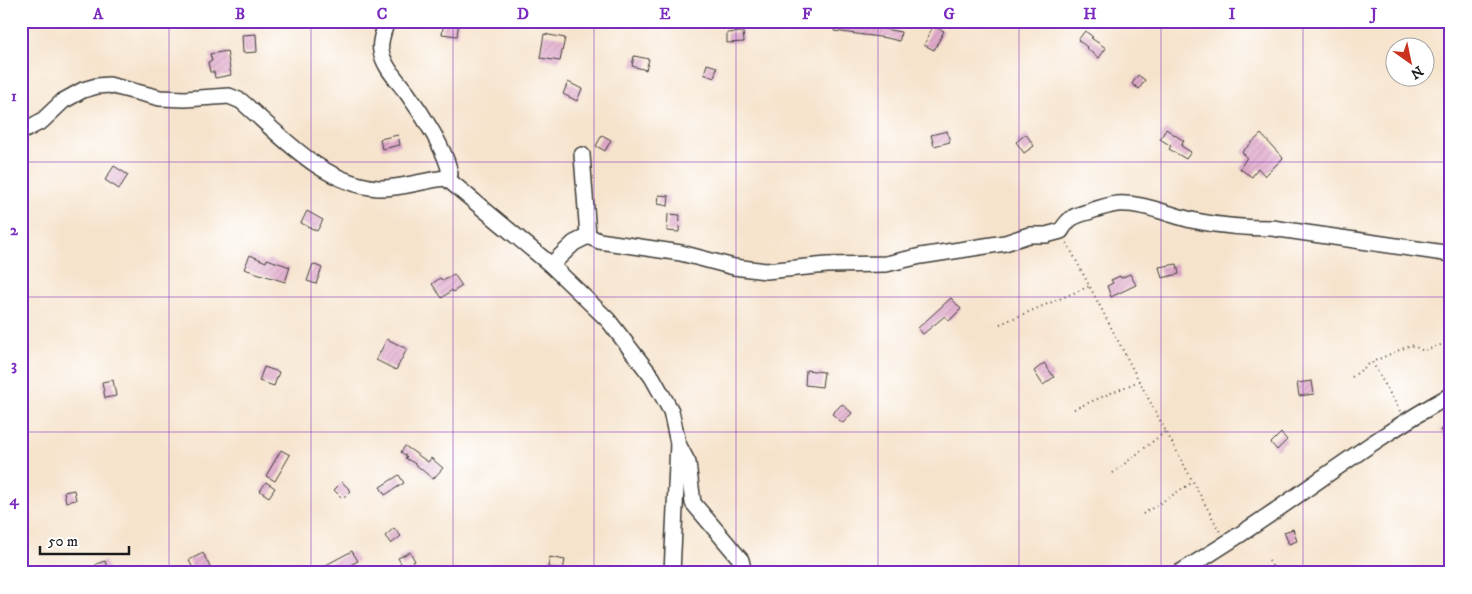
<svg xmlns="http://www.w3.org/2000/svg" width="1472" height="594" font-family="'IM FELL DW Pica',serif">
<defs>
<pattern id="building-hatch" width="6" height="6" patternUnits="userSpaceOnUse" patternTransform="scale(1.25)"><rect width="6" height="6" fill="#e2accc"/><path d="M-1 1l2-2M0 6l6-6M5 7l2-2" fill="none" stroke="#c193af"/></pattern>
</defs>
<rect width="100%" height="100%" fill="#fff"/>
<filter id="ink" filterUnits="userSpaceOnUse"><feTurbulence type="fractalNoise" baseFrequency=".02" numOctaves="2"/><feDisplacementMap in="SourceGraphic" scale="10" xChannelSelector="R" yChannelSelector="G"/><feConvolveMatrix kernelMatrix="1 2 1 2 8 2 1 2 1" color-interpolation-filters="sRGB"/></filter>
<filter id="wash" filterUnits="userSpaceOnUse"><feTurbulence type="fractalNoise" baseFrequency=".0096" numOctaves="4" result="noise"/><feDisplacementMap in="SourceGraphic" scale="20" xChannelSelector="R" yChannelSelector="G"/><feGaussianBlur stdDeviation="1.12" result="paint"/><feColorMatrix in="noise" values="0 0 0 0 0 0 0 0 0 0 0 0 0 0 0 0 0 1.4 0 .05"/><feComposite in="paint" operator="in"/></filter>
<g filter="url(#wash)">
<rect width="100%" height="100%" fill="#f6e3cc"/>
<g id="blocks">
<g fill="url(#building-hatch)">
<polygon points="447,21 459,21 457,36 442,34 444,22"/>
<polygon points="836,21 850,21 850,23 901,32 900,39 899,41 887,38 834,31"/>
<polygon points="933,26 944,31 934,50 924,45"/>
<polygon points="1085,31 1093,37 1091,38 1106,48 1099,58 1086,48 1087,47 1078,40"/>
<polygon points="743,32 744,42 727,43 727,33"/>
<polygon points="256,34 257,52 243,53 242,35"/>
<polygon points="544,34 565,38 560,61 540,58"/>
<polygon points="227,51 231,75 215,78 214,72 210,72 208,62 212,61 210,54"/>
<polygon points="634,56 649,59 646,70 632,66"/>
<polygon points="707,64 717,67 714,78 704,74"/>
<polygon points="1138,75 1145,80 1139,89 1132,84"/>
<polygon points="568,82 582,89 577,101 563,94"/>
<polygon points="1166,129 1184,141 1181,146 1191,152 1186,159 1169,149 1171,146 1160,139"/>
<polygon points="947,131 950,142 934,146 931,135"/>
<polygon points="1026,134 1034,146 1024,153 1016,142"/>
<polygon points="1261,134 1283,158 1265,176 1258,168 1252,177 1240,169 1247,157 1242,152"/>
<polygon points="398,135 400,145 382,149 380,139"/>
<polygon points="602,135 611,140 605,151 596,146"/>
<polygon points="114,166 128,175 119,189 105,180"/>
<polygon points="659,195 669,196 668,206 658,204"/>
<polygon points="307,211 323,220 317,231 301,223"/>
<polygon points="668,214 680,215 679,232 667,231"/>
<polygon points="250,255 266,262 267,259 290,267 285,282 244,269"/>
<polygon points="313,264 322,268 316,284 307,281"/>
<polygon points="1177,264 1179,274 1162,278 1159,267"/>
<polygon points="454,274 462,286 453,292 452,290 442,298 432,284 440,278 443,281"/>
<polygon points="1130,274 1136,285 1111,297 1107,286 1113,283 1111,280 1120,276 1121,278"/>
<polygon points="951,298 961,309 949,321 945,316 923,334 918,328"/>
<polygon points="387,339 407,349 396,370 376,360"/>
<polygon points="1044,363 1054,377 1043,385 1034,371"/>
<polygon points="264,367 279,372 274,386 259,381"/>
<polygon points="806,370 824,372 822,387 805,385"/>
<polygon points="113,380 116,396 105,398 102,382"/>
<polygon points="1312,381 1314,394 1299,396 1297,383"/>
<polygon points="842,404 852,413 843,423 832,414"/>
<polygon points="1451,422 1451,446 1440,430"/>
<polygon points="1281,433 1287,440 1277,450 1271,443"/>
<polygon points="405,446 428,462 431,458 443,468 433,479 414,463 405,458 407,457 401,452"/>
<polygon points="281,450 290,455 275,481 266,476"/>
<polygon points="399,475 404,483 385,495 380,487"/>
<polygon points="266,482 275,488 269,497 260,491"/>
<polygon points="342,482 351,491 343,499 334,490"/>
<polygon points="74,490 76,500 66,502 64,492"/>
<polygon points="394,528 401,536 391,544 385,536"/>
<polygon points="1293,529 1297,541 1289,544 1284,532"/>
<polygon points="352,551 358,561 335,573 311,573"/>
<polygon points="410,552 415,561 403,567 398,558"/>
<polygon points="203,553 210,567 199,573 195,573 189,560"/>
<polygon points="550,557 565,560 563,570 548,567"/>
<polygon points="105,561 109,573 99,573 96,564"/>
</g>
</g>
</g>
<g filter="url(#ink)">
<use href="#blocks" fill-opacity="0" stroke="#3d3a36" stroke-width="1"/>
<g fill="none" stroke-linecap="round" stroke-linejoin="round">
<g stroke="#3d3a36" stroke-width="18">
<g id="minor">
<path d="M387,21C384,30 379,42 381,51C384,67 397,80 407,93C421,112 447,152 450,174L446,178"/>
<path d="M21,132L42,121L63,101L83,90L97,86L109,85L160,98L185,99L229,96L241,101C282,136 321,183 378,188C401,189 423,180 446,178L551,265L574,243L588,236L599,241L681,253L734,267L766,271L827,265L886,264L921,256L1005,243L1029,235H1046L1061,231C1070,216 1075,216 1091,211C1100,208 1109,205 1117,204C1144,202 1170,216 1196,221C1221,226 1246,228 1272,228L1451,254"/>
<polyline points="582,155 588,236"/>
<polyline points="551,265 608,320 652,377 671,411 678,443 672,573"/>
<polyline points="678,444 688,463 693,503 741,560 744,573"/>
<path d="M1179,573C1210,554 1240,535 1269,515C1329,474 1387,430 1451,395"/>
</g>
</g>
<g stroke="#3d3a36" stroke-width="2" stroke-dasharray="1 4" stroke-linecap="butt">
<polyline points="1067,243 1139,381 1220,532"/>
<polyline points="1000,324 1090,286"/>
<polyline points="1352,377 1372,362"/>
<polyline points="1074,409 1139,381"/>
<polyline points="1400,411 1372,362 1411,345 1424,351 1449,342"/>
<polyline points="1113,473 1166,431"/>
<polyline points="1143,514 1193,482"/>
<polyline points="1269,561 1276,573"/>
</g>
<use href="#minor" stroke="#fff" stroke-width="15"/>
</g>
</g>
<path fill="none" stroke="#7b2cbf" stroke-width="1" stroke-opacity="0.55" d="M169,21V573M311,21V573M453,21V573M594,21V573M736,21V573M878,21V573M1019,21V573M1161,21V573M1303,21V573M21,162H1451M21,297H1451M21,432H1451"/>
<rect width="1472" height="594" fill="none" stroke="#fff" stroke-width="55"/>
<g transform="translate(1410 62) rotate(147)"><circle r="24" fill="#ffffff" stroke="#a4a4a4"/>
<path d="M0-4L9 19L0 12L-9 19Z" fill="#c8321e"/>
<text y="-8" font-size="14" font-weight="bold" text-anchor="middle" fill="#1c1c1c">N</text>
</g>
<path d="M40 546v8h89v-8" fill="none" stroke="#1c1c1c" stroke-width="2.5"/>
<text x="48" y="546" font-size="15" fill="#1c1c1c" stroke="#ffffff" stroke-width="4" paint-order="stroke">50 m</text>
<rect x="28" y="28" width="1416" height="538" fill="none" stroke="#7b2cbf" stroke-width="2"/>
<g font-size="16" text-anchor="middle" font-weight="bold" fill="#7b2cbf">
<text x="98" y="19">A</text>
<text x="240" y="19">B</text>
<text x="382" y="19">C</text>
<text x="523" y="19">D</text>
<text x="665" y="19">E</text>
<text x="807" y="19">F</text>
<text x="949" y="19">G</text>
<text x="1090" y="19">H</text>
<text x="1232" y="19">I</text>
<text x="1374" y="19">J</text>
<text x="14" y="101">1</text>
<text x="14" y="235">2</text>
<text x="14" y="370">3</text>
<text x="14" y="505">4</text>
</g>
</svg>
